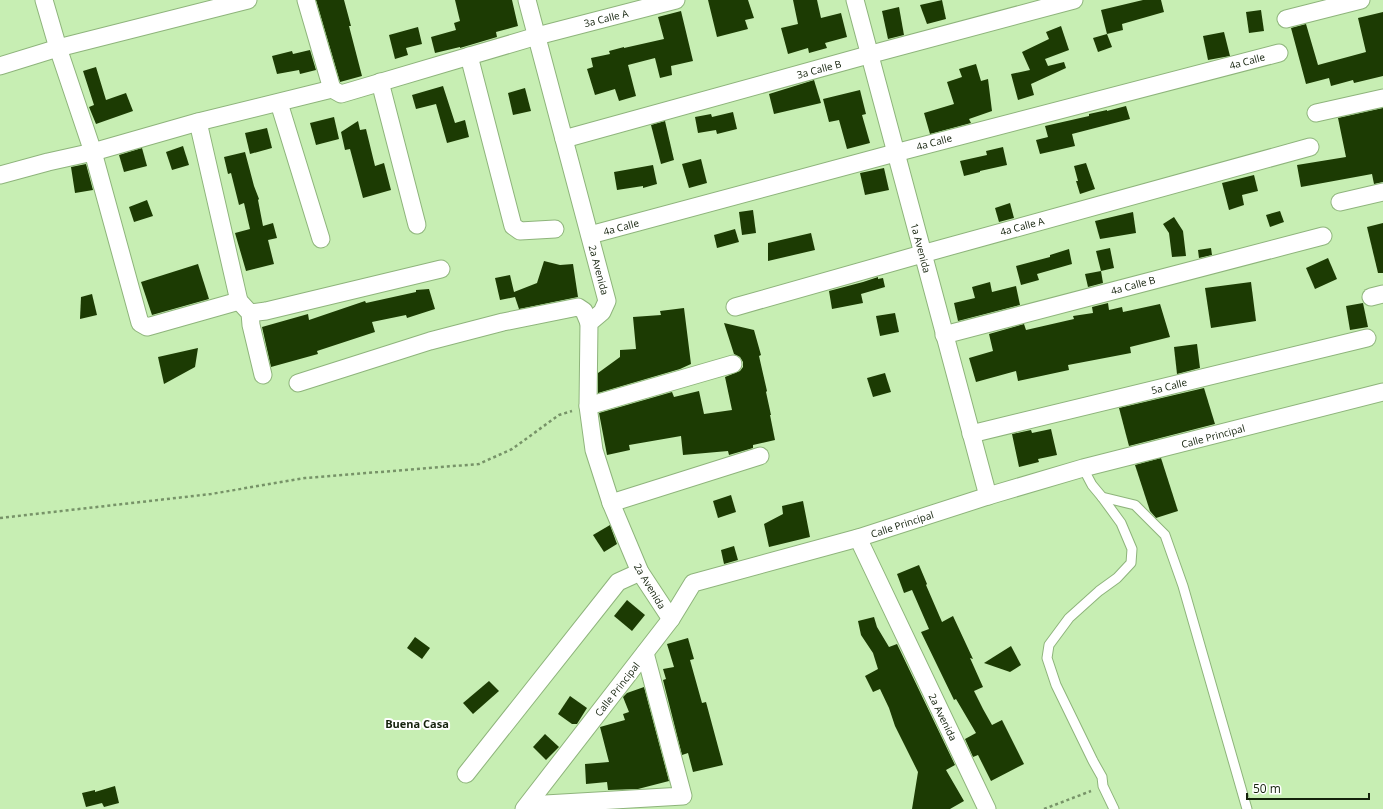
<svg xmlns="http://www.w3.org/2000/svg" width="1383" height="809" font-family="'Open Sans',sans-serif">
<rect width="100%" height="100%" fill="#c7eeb3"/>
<g fill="#1c3b03">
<polygon points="316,0 344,0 351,26 349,26 362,76 340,82"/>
<polygon points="455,0 512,0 518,26 496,32 497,37 460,48 460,47 435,53 431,37 456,30 454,23 460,21"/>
<polygon points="708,0 748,0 754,18 745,20 748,29 717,37"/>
<polygon points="793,0 817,0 821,18 841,13 847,37 825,43 827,48 809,53 808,48 788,54 781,28 798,24"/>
<polygon points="942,0 946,19 927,24 920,5"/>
<polygon points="1143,0 1161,0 1164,12 1122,24 1123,30 1107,34 1101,10"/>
<polygon points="899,7 904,35 888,39 882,11"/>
<polygon points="1261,10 1264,31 1249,33 1246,12"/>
<polygon points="681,11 693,61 671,66 672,75 660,78 655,58 628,65 636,96 619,101 615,89 595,95 587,69 593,67 591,58 610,54 609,51 624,47 624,48 664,39 658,17"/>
<polygon points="1383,12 1383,76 1354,83 1353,80 1331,86 1329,78 1306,84 1291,28 1306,24 1318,65 1366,52 1358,18"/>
<polygon points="1061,26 1069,50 1045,59 1048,66 1064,62 1066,68 1031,84 1034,95 1018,100 1011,74 1030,70 1022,52 1049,39 1046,32"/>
<polygon points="418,27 422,44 406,48 408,55 395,59 389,35"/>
<polygon points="1224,32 1230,56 1208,60 1203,36"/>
<polygon points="1107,34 1112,47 1098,52 1093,38"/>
<polygon points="310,50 316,70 300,74 299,70 277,74 272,56 292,51 293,54"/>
<polygon points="976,64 981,81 988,79 992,111 969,119 971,123 930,134 924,113 954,104 947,82 962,77 959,69"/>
<polygon points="96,67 106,100 126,93 133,111 96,124 89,107 94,105 83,71"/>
<polygon points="814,80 821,103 774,114 769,94"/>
<polygon points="443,86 455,123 465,120 469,137 447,143 436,104 416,109 412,95"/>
<polygon points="525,88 531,111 513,115 508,93"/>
<polygon points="860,90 866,114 862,115 870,143 847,149 839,120 829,122 823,99"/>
<polygon points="1126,106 1130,119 1072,134 1075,146 1040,154 1036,140 1048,137 1045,126 1089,116 1089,114 1107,110 1107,111"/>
<polygon points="1383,108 1383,182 1374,184 1372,174 1301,187 1297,165 1346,157 1338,118"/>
<polygon points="733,112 737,129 717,134 716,130 698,133 695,117 711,114 712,117"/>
<polygon points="334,117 339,139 316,145 310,123"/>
<polygon points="358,121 360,130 366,129 375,166 384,163 391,190 363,198 350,149 345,150 341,132"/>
<polygon points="665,121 674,160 661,164 651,125"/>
<polygon points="267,128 272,148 250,154 245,133"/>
<polygon points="183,146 189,165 172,170 166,152"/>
<polygon points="1003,147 1007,165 980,171 980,172 964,176 960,161 987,155 986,151"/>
<polygon points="142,148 147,166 124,172 119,155"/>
<polygon points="245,152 254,186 259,199 258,200 263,226 273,223 277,238 268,240 274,264 246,271 235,233 250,229 244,203 239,205 231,173 228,174 224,157"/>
<polygon points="701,159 707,183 689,188 682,164"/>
<polygon points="1086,163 1095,189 1080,194 1076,181 1078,181 1074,166"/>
<polygon points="86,164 93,190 75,193 71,167"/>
<polygon points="653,165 657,184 643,188 643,186 617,190 614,172"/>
<polygon points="884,168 889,190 865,195 860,173"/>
<polygon points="1254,175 1258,191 1242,195 1244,205 1229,210 1222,183"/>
<polygon points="147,200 153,216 134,222 129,207"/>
<polygon points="1010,203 1014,218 999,222 995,208"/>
<polygon points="753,210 756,233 742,235 739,212"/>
<polygon points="1280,211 1284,222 1270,227 1266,215"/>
<polygon points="1133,212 1136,233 1100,239 1095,221"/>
<polygon points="1174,217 1183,231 1186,256 1172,257 1169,233 1163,224"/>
<polygon points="1383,223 1383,273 1378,273 1367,227"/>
<polygon points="735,229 739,242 717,248 714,235"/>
<polygon points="811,233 815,250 768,261 768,243"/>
<polygon points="1110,248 1114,268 1101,271 1096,251"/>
<polygon points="1211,248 1212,255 1199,258 1198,250"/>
<polygon points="1069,249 1072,264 1037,274 1039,280 1021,285 1016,266 1050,257 1050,255"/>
<polygon points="1328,258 1337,279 1315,289 1306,268"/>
<polygon points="544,261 560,265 573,264 578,297 519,309 515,297 500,300 495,278 510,275 514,292 537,283"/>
<polygon points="198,264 209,299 152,315 141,282"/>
<polygon points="1101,271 1103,283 1088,287 1085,274"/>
<polygon points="878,277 878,279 883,278 885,287 861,294 863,303 832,309 829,291 863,282"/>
<polygon points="990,282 992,292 1016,286 1020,305 958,321 954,303 975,298 972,287"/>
<polygon points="1251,282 1256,321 1211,328 1205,288"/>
<polygon points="429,289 435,309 407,318 406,315 372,322 375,332 317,351 318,354 271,367 262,327 308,314 309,320 365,301 366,303 416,292 416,290"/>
<polygon points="92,294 97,315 80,319 81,297"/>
<polygon points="1108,303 1109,310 1122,307 1123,312 1160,304 1170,337 1130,347 1131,353 1068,365 1069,370 1018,381 1016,371 976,382 969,358 993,351 989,334 1024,324 1026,330 1074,319 1073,316 1093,313 1092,307"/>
<polygon points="1363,303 1368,327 1350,330 1346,306"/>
<polygon points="684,308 691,364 680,369 598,393 598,373 620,357 620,350 636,349 633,317 661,315 660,311"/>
<polygon points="895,313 899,332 880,336 876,316"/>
<polygon points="724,323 754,330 761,355 759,356 767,391 766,392 771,415 770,415 775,440 753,445 753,448 729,455 728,451 683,455 681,436 629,445 630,450 607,455 599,413 672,392 674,397 699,391 704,414 732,410 725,377 740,371 743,367 743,362 740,357 734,354"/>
<polygon points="1197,344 1200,368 1177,374 1174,347"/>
<polygon points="198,348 195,367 164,384 158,357"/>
<polygon points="885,373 891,392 873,397 867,378"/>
<polygon points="1204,388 1215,424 1129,446 1119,408"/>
<polygon points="1051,429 1057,455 1038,459 1039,462 1019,467 1012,434 1031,430 1032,433"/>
<polygon points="1161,458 1178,511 1156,518 1150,511 1135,465"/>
<polygon points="731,495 736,512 718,518 713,501"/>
<polygon points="803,501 810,537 769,547 764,524 783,514 782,506"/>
<polygon points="610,525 617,544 604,552 593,535"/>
<polygon points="734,546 738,560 724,564 721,550"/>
<polygon points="919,565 927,584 926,585 942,622 953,616 973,659 970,658 983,687 974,691 983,709 992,725 1002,720 1024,764 991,781 978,755 973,757 965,739 976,733 956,699 954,700 921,632 929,629 912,590 904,593 897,574"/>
<polygon points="627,600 645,615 632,631 614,616"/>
<polygon points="874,617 877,627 889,647 897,644 955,765 946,770 964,801 950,809 912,809 918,772 895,726 889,708 880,689 873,692 865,676 878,669 873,653 861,635 858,621"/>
<polygon points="415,637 430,648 422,659 407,648"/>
<polygon points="688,638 694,659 690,660 702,703 706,702 723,765 693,772 688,753 682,755 663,680 666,679 663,669 674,667 667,644"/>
<polygon points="1011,646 1021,665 1010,672 984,663"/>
<polygon points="489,681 499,691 473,714 463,703"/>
<polygon points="644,687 669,781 638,789 608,790 607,782 586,784 585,764 609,762 600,727 625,720 623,714 629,712 623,697 627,693"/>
<polygon points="570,696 587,708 577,724 572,724 558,714"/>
<polygon points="545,734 559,747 546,760 533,747"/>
<polygon points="115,786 119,803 104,807 102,803 86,807 82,793 95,790 95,792"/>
</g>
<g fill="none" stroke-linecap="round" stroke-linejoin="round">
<g stroke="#8eb47b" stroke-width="11">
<g id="service">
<polyline points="1083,468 1092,485 1102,497 1135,505 1165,535 1183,586 1247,809"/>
<polyline points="1102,497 1121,523 1132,549 1131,563 1117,578 1099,591 1069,618 1049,645 1047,658 1056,685 1093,761 1102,777 1103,786 1114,809"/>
</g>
</g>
<g stroke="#8eb47b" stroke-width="19">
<g id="minor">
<polyline points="44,0 58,48 93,152 140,323 147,327 239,301"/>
<polyline points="306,0 332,89 341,94 537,36 676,0"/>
<polyline points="527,0 607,301 602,312 589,323 588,406 594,450 611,503 640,572 671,619"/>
<polyline points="855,0 988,496"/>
<polyline points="1286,19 1361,0"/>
<polyline points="469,56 513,226 520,231 555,229"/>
<polyline points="0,66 58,48 248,0"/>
<polyline points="380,82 417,225"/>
<polyline points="279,103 321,239"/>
<polyline points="1316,113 1383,98"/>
<polyline points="198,122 239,301 250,313 251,325 263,375"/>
<polyline points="564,139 868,55 1074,0"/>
<polyline points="0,175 48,162 93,152 198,122 332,89"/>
<polyline points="1340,202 1383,192"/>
<polyline points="590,235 895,153 1279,53"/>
<polyline points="1371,297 1383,294"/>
<polyline points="735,307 922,254 1310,147"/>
<polyline points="250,313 266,311 441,269"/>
<polyline points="944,335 1323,236"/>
<polyline points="298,383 430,341 503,322 578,307 584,311 589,323"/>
<polyline points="588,406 733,364"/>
<polyline points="971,434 1367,338"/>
<polyline points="611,503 760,456"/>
<polyline points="858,538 987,809"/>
<polyline points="466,774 618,582 640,572"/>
<polyline points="528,805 683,796 645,653"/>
<polyline points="524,809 671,619 693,583 858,538 988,496 1083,468 1383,392"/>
</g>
</g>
<g stroke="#779368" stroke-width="2.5" stroke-dasharray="3 3" stroke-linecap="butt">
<polyline points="0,518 211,494 305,478 479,464 512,449 559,415 572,411"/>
<polyline points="1044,809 1091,791"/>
</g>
<use href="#service" stroke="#fff" stroke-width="9"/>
<use href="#minor" stroke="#fff" stroke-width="17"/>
</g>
<g text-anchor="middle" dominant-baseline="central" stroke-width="4" stroke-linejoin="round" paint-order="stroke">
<g font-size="10" fill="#14220c" stroke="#fff">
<text transform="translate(606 18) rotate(-14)">3a Calle A</text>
<text transform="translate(1247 61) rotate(-15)">4a Calle</text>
<text transform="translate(819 69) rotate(-15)">3a Calle B</text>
<text transform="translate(934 142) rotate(-15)">4a Calle</text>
<text transform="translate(1022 226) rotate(-15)">4a Calle A</text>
<text transform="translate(621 227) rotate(-15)">4a Calle</text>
<text transform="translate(921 248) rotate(75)">1a Avenida</text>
<text transform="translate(599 270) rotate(75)">2a Avenida</text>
<text transform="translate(1133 285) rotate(-15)">4a Calle B</text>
<text transform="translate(1169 386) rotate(-14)">5a Calle</text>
<text transform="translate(1213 436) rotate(-15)">Calle Principal</text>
<text transform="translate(902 524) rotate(-18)">Calle Principal</text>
<text transform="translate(650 586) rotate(59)">2a Avenida</text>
<text transform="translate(617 689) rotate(-52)">Calle Principal</text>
<text transform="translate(943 717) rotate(64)">2a Avenida</text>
</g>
<g font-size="11" font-weight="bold" fill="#14220c" stroke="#fff">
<text x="417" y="723">Buena Casa</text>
</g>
</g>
<path d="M1247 793v6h122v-6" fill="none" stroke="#14220c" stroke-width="2"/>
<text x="1253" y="793" font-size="12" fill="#14220c" stroke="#ffffff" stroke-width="3" paint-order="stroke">50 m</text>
</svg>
